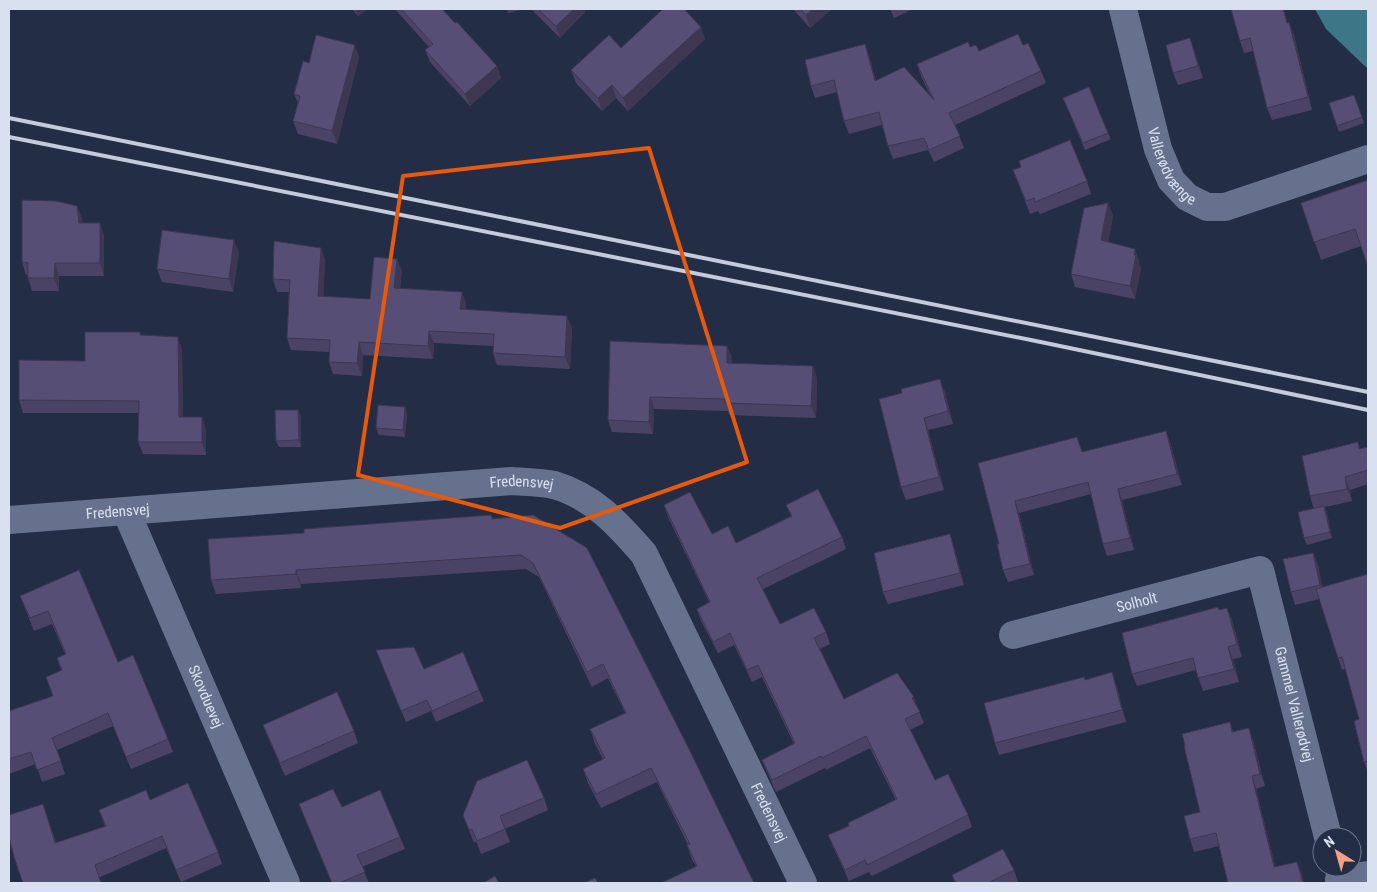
<svg xmlns="http://www.w3.org/2000/svg" width="1377" height="892" font-family="'Roboto Condensed',sans-serif">
<rect width="100%" height="100%" fill="#242d46"/>
<polygon fill="#3d7686" points="1315,9 1368,9 1368,69 1326,29"/>
<g fill="none" stroke-linecap="round" stroke-linejoin="round">
<g stroke="#66718e" stroke-width="28">
<path id="s1" d="M1123,9L1158,149L1171,180L1187,197L1207,207H1225L1368,159"/>
<path id="s2" d="M126,511L286,883"/>
<path id="s3" d="M9,520L512,481C525,482 541,482 554,485C593,496 619,525 644,554L803,883"/>
<path id="s4" d="M1013,635L1260,570L1328,837"/>
<polyline points="1339,879 1368,875"/>
</g>
<g stroke="#c4cbdc" stroke-width="4">
<polyline points="9,118 1368,392"/>
<polyline points="9,137 1031,340 1368,410"/>
</g>
</g>
<g fill="#4b4365">
<polygon points="352,9 368,9 358,16"/>
<polygon points="395,9 442,9 455,23 497,66 501,78 470,106 430,62 425,50 429,47"/>
<polygon points="507,9 524,9 508,13"/>
<polygon points="531,9 584,9 585,12 560,38"/>
<polygon points="793,9 832,9 810,28"/>
<polygon points="890,9 913,9 894,18"/>
<polygon points="1288,23 1294,35 1312,110 1272,120 1267,108 1253,51 1244,53 1240,41"/>
<polygon points="701,27 705,39 628,111 616,98 602,111 576,83 571,70 621,48"/>
<polygon points="1190,38 1203,78 1178,85 1173,73"/>
<polygon points="1023,45 1041,71 1046,83 955,125 964,148 934,162 928,150 893,159 888,146 882,125 849,134 844,121 837,92 815,98 811,86 869,56 876,81 931,97 921,76 917,64 970,47 979,51"/>
<polygon points="359,57 337,144 298,134 293,121 298,103 294,94 309,63"/>
<polygon points="1354,95 1364,123 1339,132 1329,103"/>
<polygon points="1063,98 1108,133 1111,139 1085,150"/>
<polygon points="1013,170 1087,181 1091,194 1040,214 1038,211 1030,214"/>
<polygon points="1368,180 1361,246 1321,260 1301,203"/>
<polygon points="1108,203 1113,216 1108,242 1135,249 1139,261 1139,264 1141,268 1135,299 1075,287 1071,274"/>
<polygon points="77,206 82,219 82,223 104,235 104,276 59,276 59,291 32,291 28,278 28,275 26,275 22,262"/>
<polygon points="321,248 325,260 323,297 370,299 402,271 400,288 462,292 466,304 466,310 572,328 570,369 497,365 493,353 493,346 434,343 433,359 363,355 362,376 333,374 329,362 330,352 291,350 287,338 289,292 277,292 273,279"/>
<polygon points="239,252 233,292 162,282 157,269"/>
<polygon points="141,335 182,349 183,417 202,417 206,430 206,455 143,454 138,442 139,413 23,413 19,400 85,361"/>
<polygon points="727,346 732,358 732,364 813,366 817,379 816,418 729,415 728,411 654,409 653,434 612,432 608,420"/>
<polygon points="945,392 953,424 928,430 944,490 906,500 901,487 879,399"/>
<polygon points="405,407 407,414 405,437 379,435 376,428"/>
<polygon points="298,410 301,417 301,447 279,447 276,441"/>
<polygon points="1166,431 1170,442 1182,485 1122,500 1134,550 1107,556 1103,544 1091,494 1019,513 1034,575 1008,582 1003,570 999,544 978,463 1083,452"/>
<polygon points="1358,442 1360,449 1368,447 1368,484 1350,490 1352,501 1325,507 1327,513 1332,538 1307,545 1304,538 1314,509 1310,496"/>
<polygon points="664,505 712,534 736,543 791,516 786,505 842,537 846,549 763,589 780,624 826,632 830,644 820,649 844,699 918,709 924,723 910,730 935,780 968,815 972,827 872,876 869,872 849,881 833,847 828,835 849,826 896,800 870,748 826,770 825,768 776,792 767,772 762,760 794,744 762,677 752,682 734,645 718,653 701,621 697,609 709,602 668,517"/>
<polygon points="491,515 493,519 533,515 754,883 696,866 692,860 687,845 688,845 657,782 601,808 588,783 583,769 603,759 595,744 590,729 625,713 608,678 592,687 539,577 526,569 301,584 301,588 216,594 211,580 304,533"/>
<polygon points="950,534 954,547 964,585 888,604 883,592"/>
<polygon points="1313,553 1318,565 1322,587 1368,574 1368,772 1364,762 1359,719 1345,669 1342,670 1320,599 1295,605 1291,592"/>
<polygon points="79,570 118,662 168,739 173,752 131,769 113,726 57,750 65,774 42,782 36,764 9,774 9,711 53,696 46,677 61,670 57,658 65,654 52,624 34,631 20,596"/>
<polygon points="1227,608 1232,620 1242,657 1233,659 1239,682 1203,691 1196,670 1137,686 1132,674 1219,610"/>
<polygon points="376,650 479,690 484,701 436,722 431,711 406,722"/>
<polygon points="1085,679 1116,684 1126,722 999,755 995,743"/>
<polygon points="1230,722 1233,732 1249,728 1253,740 1265,786 1256,789 1275,867 1297,862 1304,883 1219,846 1194,852 1190,839 1200,812"/>
<polygon points="263,725 354,731 358,743 285,776 268,737"/>
<polygon points="544,798 548,810 505,829 510,842 481,854 476,841 474,843 463,815"/>
<polygon points="150,800 218,852 222,864 181,882 166,848 100,877 23,883 47,816 56,843 105,827 99,810"/>
<polygon points="299,804 400,837 405,849 362,867 369,883 332,883"/>
<polygon points="1014,870 1018,882 1017,883 955,883 952,875"/>
</g>
<g fill="#3d3752">
<polygon points="356,9 368,9 358,16"/>
<polygon points="574,9 584,9 585,12 560,38 556,26"/>
<polygon points="813,9 832,9 810,28 806,15"/>
<polygon points="1283,9 1284,9 1291,36 1287,23"/>
<polygon points="1289,22 1294,35 1312,110 1308,97"/>
<polygon points="701,27 705,39 628,111 623,98"/>
<polygon points="1190,38 1195,51 1203,78 1198,66"/>
<polygon points="865,44 869,56 879,94 875,81"/>
<polygon points="355,45 359,57 337,144 332,131"/>
<polygon points="497,66 501,78 470,106 465,94"/>
<polygon points="612,85 616,98 602,111 598,98"/>
<polygon points="1108,203 1113,216 1106,253 1101,240"/>
<polygon points="77,206 82,219 83,235 79,223"/>
<polygon points="100,223 104,235 104,276 100,263"/>
<polygon points="234,240 239,252 233,292 229,279"/>
<polygon points="321,248 325,260 323,309 318,296"/>
<polygon points="1135,249 1139,261 1139,264 1141,268 1135,299 1130,286"/>
<polygon points="397,259 402,271 399,301 394,288"/>
<polygon points="55,263 59,276 59,291 54,278"/>
<polygon points="462,292 466,304 465,322 460,309"/>
<polygon points="567,316 572,328 570,369 565,357"/>
<polygon points="429,331 434,343 433,359 428,346"/>
<polygon points="178,337 182,349 183,429 179,417"/>
<polygon points="359,342 363,355 362,376 357,363"/>
<polygon points="727,346 732,358 731,376 727,363"/>
<polygon points="813,366 817,379 816,418 811,406"/>
<polygon points="940,379 945,392 953,424 948,411"/>
<polygon points="650,397 654,409 653,434 649,422"/>
<polygon points="405,407 407,414 405,437 403,430"/>
<polygon points="298,410 301,417 301,447 299,440"/>
<polygon points="202,417 206,430 206,455 202,442"/>
<polygon points="924,418 928,430 944,490 939,477"/>
<polygon points="1166,431 1170,442 1182,485 1177,474"/>
<polygon points="1345,477 1350,490 1352,501 1347,489"/>
<polygon points="1118,489 1122,500 1134,550 1130,538"/>
<polygon points="1015,501 1019,513 1034,575 1030,564"/>
<polygon points="1324,506 1327,513 1332,538 1330,532"/>
<polygon points="950,534 954,547 964,585 960,573"/>
<polygon points="1313,553 1318,565 1325,598 1320,585"/>
<polygon points="296,570 301,584 301,588 296,574"/>
<polygon points="1227,608 1232,620 1242,657 1237,644"/>
<polygon points="1228,647 1233,659 1239,682 1234,669"/>
<polygon points="1112,672 1116,684 1126,722 1122,710"/>
<polygon points="914,697 918,709 912,698"/>
<polygon points="1249,728 1253,740 1265,786 1260,774"/>
<polygon points="1252,776 1256,789 1279,880 1274,867"/>
<polygon points="1297,862 1302,874 1304,883 1303,883"/>
</g>
<g fill="#574e75" stroke="#3d3752">
<polygon points="401,9 442,9 455,23 457,22 497,66 465,94 425,50 433,44"/>
<polygon points="538,9 574,9 556,26"/>
<polygon points="663,9 684,9 701,27 623,98 612,85 598,98 571,70 609,35 621,48"/>
<polygon points="800,9 813,9 806,15"/>
<polygon points="1231,9 1283,9 1287,23 1289,22 1308,97 1267,108 1250,38 1240,41"/>
<polygon points="1018,34 1023,45 1028,43 1041,71 949,113 960,136 929,150 924,138 888,146 879,112 844,121 834,80 811,86 805,60 865,44 875,81 904,67 934,100 917,64 968,42 970,47 976,45 979,51"/>
<polygon points="316,35 355,45 332,131 293,121 300,96 294,94 303,61 309,63"/>
<polygon points="1190,38 1198,66 1173,73 1166,45"/>
<polygon points="1089,87 1108,133 1083,143 1063,98"/>
<polygon points="1354,95 1362,117 1337,126 1329,103"/>
<polygon points="1070,140 1087,181 1035,202 1034,198 1026,201 1013,170 1021,167 1019,161"/>
<polygon points="1368,180 1368,267 1355,229 1314,242 1301,203"/>
<polygon points="22,200 56,201 77,206 79,223 100,223 100,263 55,263 54,278 28,278 28,263 22,262"/>
<polygon points="1108,203 1101,240 1135,249 1134,255 1136,255 1130,286 1071,274 1084,208"/>
<polygon points="162,230 234,240 229,279 157,269"/>
<polygon points="274,241 321,248 318,296 370,299 374,257 397,259 394,288 462,292 460,309 567,316 565,357 493,353 494,334 429,331 428,346 359,342 357,363 329,362 330,340 287,338 290,280 273,279"/>
<polygon points="85,332 140,332 140,335 178,337 179,417 202,417 202,442 138,442 139,401 19,400 19,360 85,361"/>
<polygon points="610,341 727,346 727,363 813,366 811,406 725,403 725,399 650,397 649,422 608,420"/>
<polygon points="940,379 948,411 924,418 939,477 901,487 879,399 902,393 901,389"/>
<polygon points="378,405 405,407 403,430 376,428"/>
<polygon points="275,410 298,410 299,440 276,441"/>
<polygon points="1166,431 1177,474 1118,489 1130,538 1103,544 1088,482 1015,501 1030,564 1003,570 997,544 999,544 978,463 1077,437 1082,452"/>
<polygon points="1358,442 1359,449 1368,447 1368,470 1345,477 1347,489 1310,496 1302,456"/>
<polygon points="818,489 842,537 757,578 780,624 814,608 826,632 814,638 844,699 897,673 914,697 912,698 920,712 905,719 935,780 948,774 968,815 867,865 865,860 845,870 828,835 849,826 848,823 897,799 866,736 822,758 821,756 772,780 762,760 795,743 758,665 747,670 730,633 713,642 697,609 710,602 664,505 690,492 712,534 728,526 736,543 792,516 786,505"/>
<polygon points="1324,506 1330,532 1304,538 1298,512"/>
<polygon points="491,515 492,519 533,515 587,548 689,749 754,883 661,883 697,866 687,845 690,844 651,768 596,794 583,769 605,758 590,729 626,713 603,664 587,672 533,563 521,555 296,570 296,574 211,580 208,539 304,533 304,529"/>
<polygon points="950,534 960,573 883,592 874,553"/>
<polygon points="1313,553 1320,585 1291,592 1283,559"/>
<polygon points="79,570 118,662 133,655 168,739 126,757 108,713 52,738 61,761 37,770 31,752 9,759 9,711 53,696 46,677 62,670 57,658 66,654 48,611 30,618 20,596"/>
<polygon points="1368,574 1368,761 1364,762 1354,721 1359,719 1342,657 1338,658 1316,589"/>
<polygon points="1218,607 1219,610 1227,608 1237,644 1228,647 1234,669 1198,678 1193,658 1132,674 1122,633"/>
<polygon points="414,647 424,669 463,652 479,690 432,711 427,700 401,711 376,650"/>
<polygon points="1112,672 1122,710 995,743 984,703 1084,677 1085,680"/>
<polygon points="337,692 354,731 280,763 263,725"/>
<polygon points="1230,722 1232,732 1249,728 1260,774 1252,776 1274,867 1297,862 1303,883 1228,883 1216,833 1190,839 1184,816 1200,812 1184,746 1185,745 1182,734"/>
<polygon points="527,760 544,798 500,816 505,829 477,841 472,829 469,830 463,815 477,781"/>
<polygon points="188,783 218,852 176,870 162,836 95,865 101,883 23,883 14,857 9,837 9,815 43,804 55,843 106,826 99,810 146,790 150,800"/>
<polygon points="333,789 342,807 380,790 400,837 357,855 365,872 339,883 332,883 299,804"/>
<polygon points="1003,849 1014,870 988,883 956,883 952,875"/>
<polygon points="495,876 499,883 483,883"/>
<polygon points="595,878 598,883 584,883"/>
</g>
<path fill="none" stroke="#e8590c" stroke-width="4" stroke-linejoin="round" d="M649,148L747,462L560,528L358,475L403,176Z"/>
<g text-anchor="middle" dominant-baseline="central" stroke-width="4" stroke-linejoin="round" paint-order="stroke">
<g font-size="15" fill="#d9e0f0" stroke="#242d46">
<text stroke="none"><textPath href="#s1" startOffset="166">Vallerødvænge</textPath></text>
<text stroke="none"><textPath href="#s3" startOffset="514">Fredensvej</textPath></text>
<text stroke="none"><textPath href="#s3" startOffset="109">Fredensvej</textPath></text>
<text stroke="none"><textPath href="#s4" startOffset="128">Solholt</textPath></text>
<text stroke="none"><textPath href="#s2" startOffset="202">Skovduevej</textPath></text>
<text stroke="none"><textPath href="#s4" startOffset="394">Gammel Vallerødvej</textPath></text>
<text stroke="none"><textPath href="#s3" startOffset="949">Fredensvej</textPath></text>
</g>
</g>
<rect width="1377" height="892" fill="none" stroke="#d9e0f0" stroke-width="20"/>
<g transform="translate(1337 852) rotate(323)"><circle r="24" fill="#242d46" stroke="#6c758a"/>
<path d="M0-4L9 19L0 12L-9 19Z" fill="#f49e86"/>
<text y="-8" font-size="14" font-weight="bold" text-anchor="middle" fill="#d9e0f0">N</text>
</g>
</svg>
